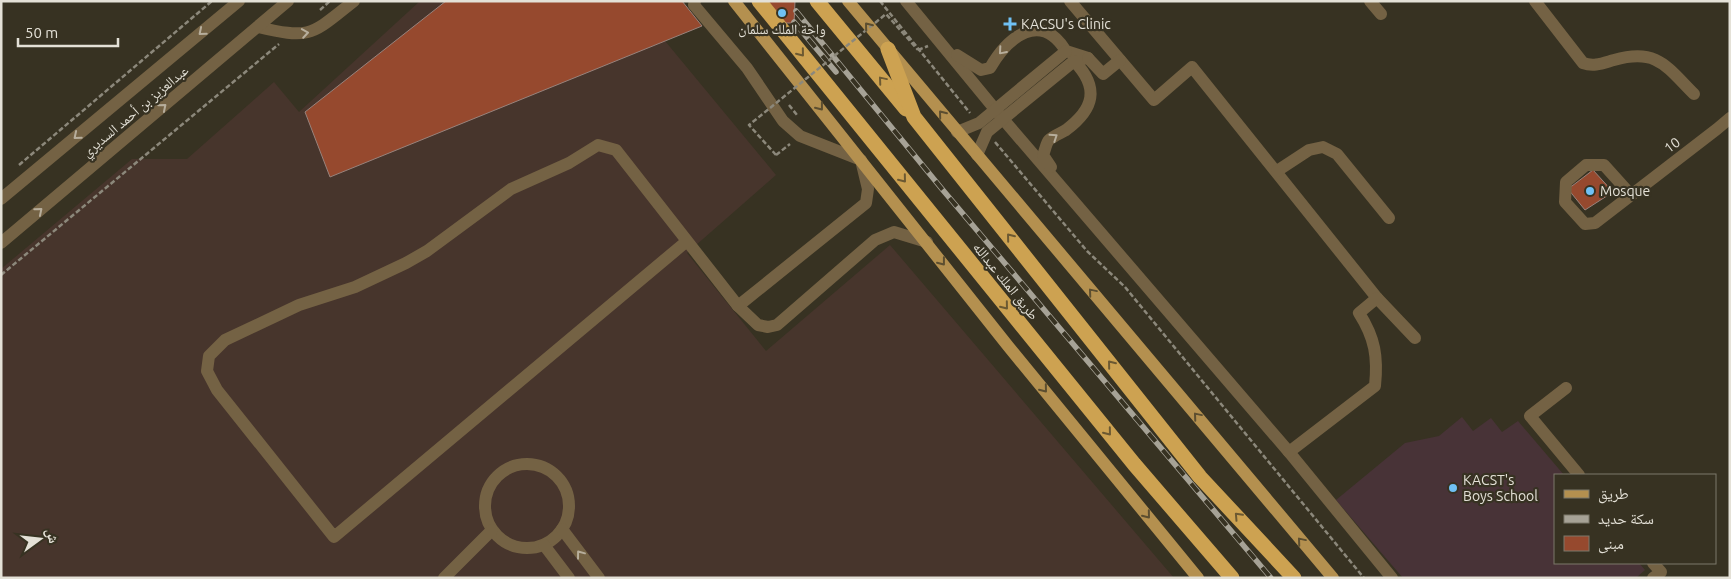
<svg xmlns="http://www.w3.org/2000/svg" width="1731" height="579" font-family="Ubuntu,'Noto Naskh Arabic',sans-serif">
<rect width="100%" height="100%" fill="#373222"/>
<polygon fill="#47352c" points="420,1 632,1 776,175 687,253 766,351 890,245 1174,578 1,578 1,269 132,159 187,159 274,82 299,112"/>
<polygon fill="#483337" points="1462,417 1473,431 1491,418 1502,432 1518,421 1564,475 1555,475 1555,563 1639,563 1645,570 1636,578 1403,578 1336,500 1405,443 1439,436"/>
<g fill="#96492e" stroke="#98837c">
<polygon points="446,1 682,1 702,26 330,177 305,112"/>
<polygon points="758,1 795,1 794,23 782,23"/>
<polygon points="1593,170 1613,192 1585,210 1568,189"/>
</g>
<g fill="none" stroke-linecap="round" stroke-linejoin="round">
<g stroke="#8c887b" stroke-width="2.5" stroke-dasharray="5 2.5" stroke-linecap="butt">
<polyline points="880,1 970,113"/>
<polyline points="320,10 330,1"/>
<polyline points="918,50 928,46"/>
<polyline points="789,105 797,115"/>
<polyline points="995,142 1087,251 1125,287 1364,578"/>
<polyline points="776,155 790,144"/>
<polyline points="19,165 212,1"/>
<polyline points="1,275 279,44"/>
</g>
<g stroke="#746244" stroke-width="12">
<polyline points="695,1 694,5 747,68 783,121 800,136 861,160 868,189 866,203 738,306"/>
<polyline points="906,1 1003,119 1289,452 1392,578"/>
<polyline points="1070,1 1154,100 1192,67 1377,298"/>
<polyline points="1370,1 1381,14"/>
<path d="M1535,1L1583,63C1594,67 1603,63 1614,60C1657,48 1666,66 1694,94"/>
<path d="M258,27C312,40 312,34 354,1"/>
<path d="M957,55L981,70L990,68C1008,37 1041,10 1066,51L1088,58L1074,61L987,132L977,155"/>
<polyline points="1088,58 1103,74 1120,60"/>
<polyline points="957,132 979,123 1066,51"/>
<path d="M1051,167L1043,155C1045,151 1046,143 1049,140C1053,136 1061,133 1066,130C1094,109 1100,88 1074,61"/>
<polyline points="1277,171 1309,150 1323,147 1337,154 1389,218"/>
<polyline points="1631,195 1604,165 1586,165 1566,182 1565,202 1585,224 1595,223 1717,129 1730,118"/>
<polyline points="1,199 239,1"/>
<polyline points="687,241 334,537 217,390 207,371 209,356 225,340 299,305 355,287 406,263 427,251 511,189 569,163 598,145 616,150 738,306 758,325 768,327 777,325 875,240 894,232 927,242"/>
<polyline points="1,243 288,1"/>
<polyline points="1566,388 1530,416 1579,475"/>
<path d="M1289,452L1375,386C1378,357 1375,338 1359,313L1377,298L1415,338"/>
<circle cx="527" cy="506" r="42"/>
<polyline points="562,529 599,578"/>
<polyline points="544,545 569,578"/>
<polyline points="1653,563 1661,572 1653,578"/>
<polyline points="444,578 492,530"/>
</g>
<g stroke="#b4904f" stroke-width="12">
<polyline points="734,1 1008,346 1198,578"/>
<polyline points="848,1 1333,578"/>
</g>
<g stroke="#cda251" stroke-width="15">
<polyline points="759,1 1134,464 1232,578"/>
<polyline points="817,1 906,109"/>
<polyline points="888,49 914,117 1200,477 1294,578"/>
</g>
<g stroke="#a6a296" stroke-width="5.5">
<g id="rail">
<polyline points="796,11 942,189 1271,578"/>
<polyline points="794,22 836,72"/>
</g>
</g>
<use href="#rail" stroke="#373222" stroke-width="4" stroke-dasharray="11" stroke-linecap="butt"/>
<polyline stroke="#8c887b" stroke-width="2.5" stroke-dasharray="5 2.5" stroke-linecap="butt" points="776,155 749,125 886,14 918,50"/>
</g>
<defs><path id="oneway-chevron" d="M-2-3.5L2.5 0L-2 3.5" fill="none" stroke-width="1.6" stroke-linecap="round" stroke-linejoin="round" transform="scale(1.25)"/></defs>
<g stroke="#5c4e30">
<use href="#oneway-chevron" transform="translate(868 26) rotate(-129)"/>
<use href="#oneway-chevron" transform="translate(820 107) rotate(52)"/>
<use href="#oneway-chevron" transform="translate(942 114) rotate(-129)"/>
<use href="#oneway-chevron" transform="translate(942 262) rotate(52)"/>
<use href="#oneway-chevron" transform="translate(1092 292) rotate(-130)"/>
<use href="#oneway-chevron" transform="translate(1044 389) rotate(51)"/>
<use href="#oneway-chevron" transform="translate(1197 416) rotate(-130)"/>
<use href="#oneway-chevron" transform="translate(1147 515) rotate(51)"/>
<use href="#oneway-chevron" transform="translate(1301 541) rotate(-130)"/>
</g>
<g stroke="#b7ae9c">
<use href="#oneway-chevron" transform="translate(202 32) rotate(140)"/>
<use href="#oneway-chevron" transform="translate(305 33) rotate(-9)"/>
<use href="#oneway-chevron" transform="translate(1002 51) rotate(131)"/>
<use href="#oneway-chevron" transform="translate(163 107) rotate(-40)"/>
<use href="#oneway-chevron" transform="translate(77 136) rotate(140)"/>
<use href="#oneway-chevron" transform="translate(1054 137) rotate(-34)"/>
<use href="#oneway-chevron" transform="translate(39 211) rotate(-40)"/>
<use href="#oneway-chevron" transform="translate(580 554) rotate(-127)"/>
</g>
<g stroke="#6c5932">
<use href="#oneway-chevron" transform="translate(801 53) rotate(51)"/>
<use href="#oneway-chevron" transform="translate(882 80) rotate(-130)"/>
<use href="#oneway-chevron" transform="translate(903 179) rotate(51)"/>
<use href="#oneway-chevron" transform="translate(1010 237) rotate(-129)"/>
<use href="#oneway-chevron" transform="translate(1005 306) rotate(51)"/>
<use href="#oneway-chevron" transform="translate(1111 364) rotate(-129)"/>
<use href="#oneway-chevron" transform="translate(1108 432) rotate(51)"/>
<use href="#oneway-chevron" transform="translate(1238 516) rotate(-133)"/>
</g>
<g fill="#70c1f4" stroke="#373222" stroke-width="2">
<circle cx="782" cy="13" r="5"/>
<path d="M1007.5 16.5h5v5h5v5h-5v5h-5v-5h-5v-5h5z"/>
<circle cx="1590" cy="191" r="5"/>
<circle cx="1453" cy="488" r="5"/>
</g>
<g text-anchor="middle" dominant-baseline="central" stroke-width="4.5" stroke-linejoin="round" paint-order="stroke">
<g font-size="14" fill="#e4e1d7" stroke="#373222" text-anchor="start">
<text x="1021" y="24">KACSU's Clinic</text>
<text x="782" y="29" text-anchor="middle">واحة الملك سلمان</text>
<text x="1600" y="191">Mosque</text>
<text x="1463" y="480">KACST's<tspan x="1463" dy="16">Boys School</tspan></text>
</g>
<g font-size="14" fill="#e4e1d7" stroke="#373222">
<text transform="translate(135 111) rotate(-40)">عبدالعزيز بن أحمد السديري</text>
<text transform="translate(1672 145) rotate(-37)">10</text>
<text transform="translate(1006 281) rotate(51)">طريق الملك عبدالله</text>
</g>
</g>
<rect width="1731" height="579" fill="none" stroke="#e4e1d7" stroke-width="5"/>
<rect x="1554" y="474" width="162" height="90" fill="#373222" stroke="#7c786a"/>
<rect x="1564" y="490" width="25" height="8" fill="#b4904f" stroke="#7c786a"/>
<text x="1598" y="499" font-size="15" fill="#e4e1d7">طريق</text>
<rect x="1564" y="515" width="25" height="8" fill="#a6a296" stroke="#7c786a"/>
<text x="1598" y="524" font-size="15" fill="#e4e1d7">سكة حديد</text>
<rect x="1564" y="536" width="25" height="15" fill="#96492e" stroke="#7c786a"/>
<text x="1598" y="549" font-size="15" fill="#e4e1d7">مبنى</text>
<g transform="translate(40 539) rotate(75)" stroke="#373222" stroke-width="4" paint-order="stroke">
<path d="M0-4L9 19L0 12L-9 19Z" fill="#e4e1d7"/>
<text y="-8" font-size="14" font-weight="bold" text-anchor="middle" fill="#e4e1d7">ش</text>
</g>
<path d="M18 38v8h100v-8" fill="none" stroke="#e4e1d7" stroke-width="2.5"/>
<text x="25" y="38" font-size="15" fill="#e4e1d7" stroke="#373222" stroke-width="4" paint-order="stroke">50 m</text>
</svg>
